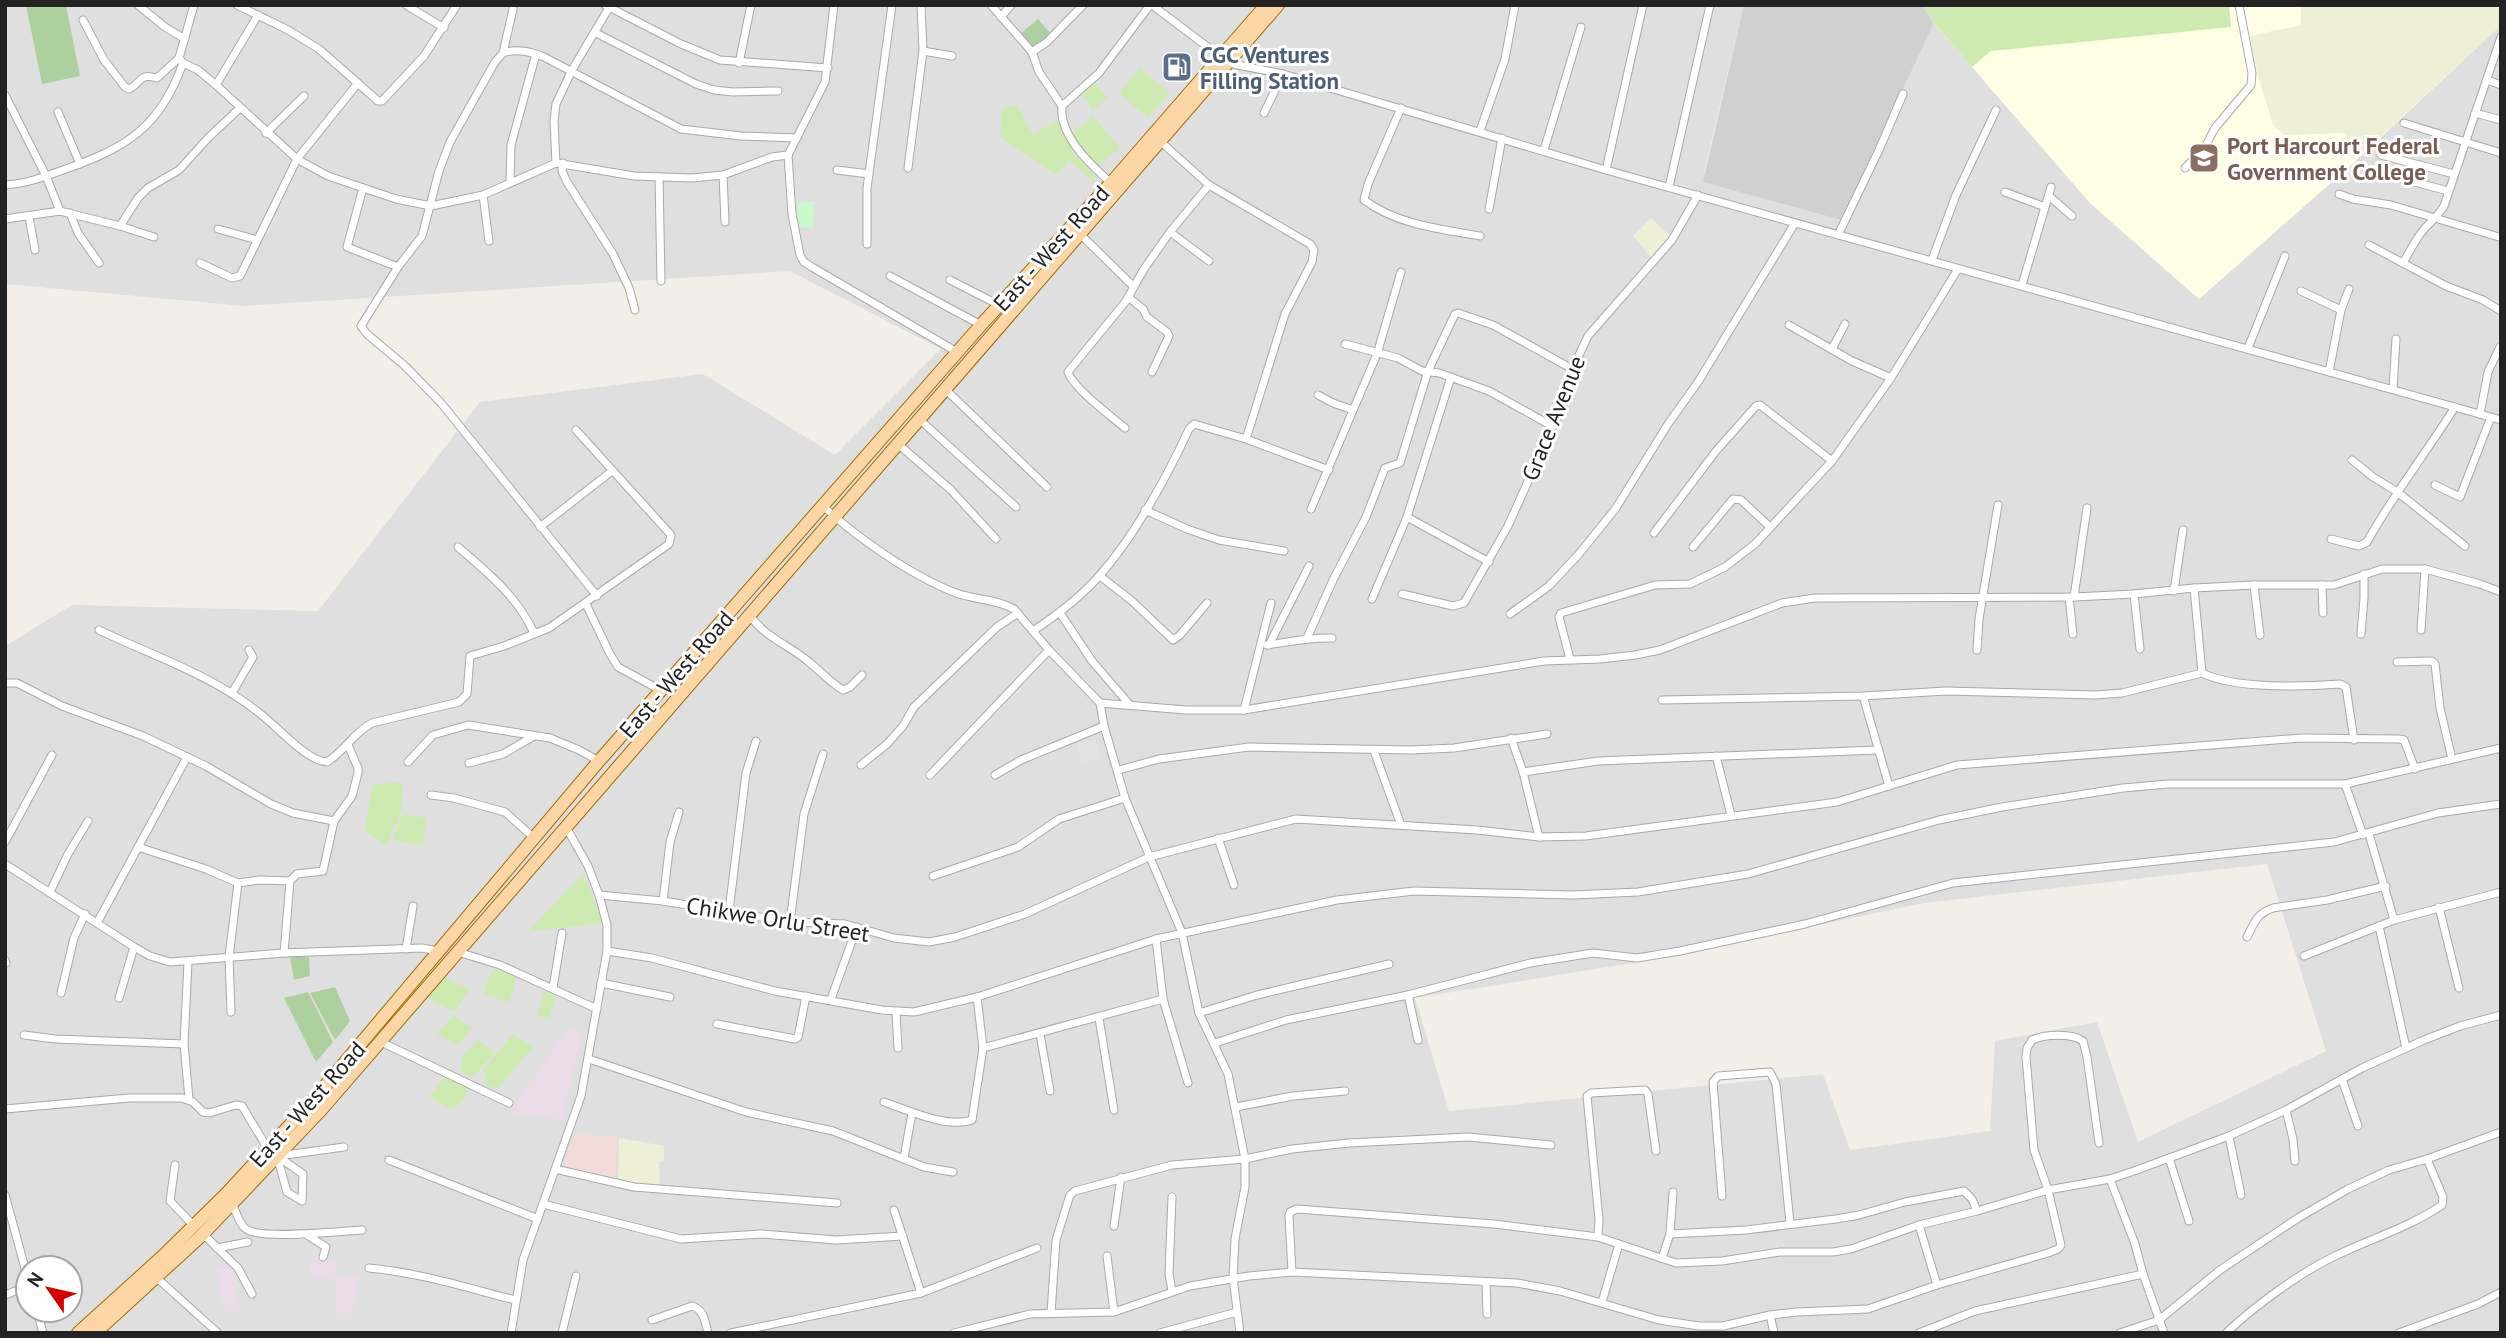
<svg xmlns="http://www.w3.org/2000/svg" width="2506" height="1338" font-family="'PT Sans',sans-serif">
<rect width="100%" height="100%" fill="#f2efe9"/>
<path fill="#e0dfdf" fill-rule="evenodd" d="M5,5H1744L1704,173L1868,165L1934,23L2090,203L2199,299L2350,166L2501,25V1333H5V646L72,605L318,611L480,402L703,374L835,455L941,349L790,271L244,306L5,284ZM2267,864L2326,1051L2138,1142L2097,1022L1995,1041L1990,1131L1850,1150L1823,1074L1449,1111L1415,998L1645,961L1924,903ZM28,1268H70V1310H28Z"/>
<polygon fill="#f2dad9" points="577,1133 617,1137 615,1179 563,1166"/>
<g fill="#ebdbe8">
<polygon points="568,1027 582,1034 562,1119 510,1113"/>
<polygon points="311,1258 336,1259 335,1279 309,1275"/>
<polygon points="233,1264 240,1311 224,1310 217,1268"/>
<polygon points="358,1275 352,1313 336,1314 337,1276"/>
</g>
<polygon fill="#ffffe5" points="1922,5 2501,5 2501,25 2350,166 2199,299 2090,203 1934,23"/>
<polygon fill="#d0d0d0" points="1744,5 1922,5 1934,23 1842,220 1703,182"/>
<g fill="#eef0d5">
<polygon points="2301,5 2501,5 2501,25 2364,152 2348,153 2346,133 2284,135 2273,125 2258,76 2250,36 2301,25"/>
<polygon points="1651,218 1670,236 1651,257 1633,236"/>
<polygon points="619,1138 664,1146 664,1161 659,1162 660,1187 618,1180"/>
</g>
<g fill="#cdebb0">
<polygon points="1922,5 2229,5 2231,27 1991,51 1972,67 1934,23"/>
<polygon points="1140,68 1170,93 1148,118 1119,93"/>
<polygon points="1096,83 1108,98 1093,110 1082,95"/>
<polygon points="1017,105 1033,135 1061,117 1075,155 1097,176 1093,181 1069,161 1056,175 1000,137 1002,108"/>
<polygon points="1093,116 1120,148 1098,166 1071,134"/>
<polygon points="403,782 401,813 386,845 364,831 373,784"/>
<polygon points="403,814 426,818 423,845 392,840"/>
<polygon points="583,873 603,923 528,932"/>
<polygon points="493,968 517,976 509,1003 483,993"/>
<polygon points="442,977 470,989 454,1012 426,997"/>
<polygon points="545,989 557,995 548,1020 537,1013"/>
<polygon points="453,1015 472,1028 459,1045 437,1034"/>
<polygon points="513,1034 533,1047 498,1089 485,1084 486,1076 482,1071"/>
<polygon points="477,1040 495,1052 473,1077 460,1071 464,1055"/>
<polygon points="444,1077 469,1089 454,1111 429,1097"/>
</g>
<g fill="#add19e">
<polygon points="26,5 66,5 80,76 42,84"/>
<polygon points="1038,19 1051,34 1033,50 1020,34"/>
<polygon points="290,957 309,957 310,976 294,980"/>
<polygon points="335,987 350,1021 335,1040 310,993"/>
<polygon points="308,992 333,1042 316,1062 284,998"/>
</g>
<polygon fill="#c8facc" points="814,201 813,228 800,227 797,203"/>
<polygon fill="#e2e2e2" points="1095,738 1102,758 1082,763 1076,744"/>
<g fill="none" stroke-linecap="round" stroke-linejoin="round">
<g stroke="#a9a9a9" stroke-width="9">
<g id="street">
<polyline points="138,5 165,27 185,39"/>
<polyline points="237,5 288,30 319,49 378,101 382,101 424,56 457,5"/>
<polyline points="406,5 444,28"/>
<polyline points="605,5 681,44 720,60 828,68"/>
<polyline points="834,5 825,82 788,155 792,214 800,255 804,262 812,267 957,352"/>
<path d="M991,5L1032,52L1039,72L1062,106C1059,136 1090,164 1111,183"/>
<polyline points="1152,5 1221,57"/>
<polyline points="513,9 503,53 495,62 450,142 439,171 422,236 398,267 361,326 367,334 405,366 441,403 597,596"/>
<polyline points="1001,17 1011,5"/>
<path d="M83,20L104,60L125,87L129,89C144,82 137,73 157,78L179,58L194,5"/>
<polyline points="596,33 696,84 714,90 733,92 778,91"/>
<polyline points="923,51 952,56"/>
<polyline points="1032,52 1047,42 1083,5"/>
<path d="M503,53C517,48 531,52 544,57L681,129L741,136L797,138"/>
<polyline points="179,58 183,63 198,70 216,85 297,159 328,176 396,199 431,206 483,195 556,163 634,176 692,178 723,175 772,157 788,155"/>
<polyline points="739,63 751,5"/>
<polyline points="1228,63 1283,74 1606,170 2501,420"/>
<polyline points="2487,80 2501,85"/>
<polyline points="216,85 258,15"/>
<polyline points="5,95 46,176 60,211"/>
<polyline points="1062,106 1099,73 1150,5"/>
<path d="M1401,108L1368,184L1364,200C1398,225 1440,229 1480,236"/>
<polyline points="58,112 80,164"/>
<polyline points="1264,113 1283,74"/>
<polyline points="2475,113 2501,120"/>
<polyline points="2404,123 2501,153"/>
<polyline points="1480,131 1505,59 1515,5"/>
<polyline points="266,133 304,96"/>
<polyline points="1161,142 1209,185 1310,244 1314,250 1312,262 1285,314 1246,439"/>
<polyline points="1544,150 1581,27"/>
<polyline points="2381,155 2454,174"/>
<polyline points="556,163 554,121 556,104 572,70 610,6"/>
<polyline points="563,163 562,171 567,182 613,254 629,288 635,310"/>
<polyline points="908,168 923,51 921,5"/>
<polyline points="2185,168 2204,149 2215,128 2251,85 2252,73 2239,5"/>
<polyline points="837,170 869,174"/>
<polyline points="1606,170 1643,5"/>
<polyline points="2370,170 2448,191"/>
<polyline points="723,175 725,222"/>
<polyline points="659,177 661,281"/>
<polyline points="510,183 511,145 536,54"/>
<path d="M5,185C25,184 44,177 63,170C126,148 160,128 183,63"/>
<polyline points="1669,187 1710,5"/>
<polyline points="363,188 347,247 398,267"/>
<polyline points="2005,192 2045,207"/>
<polyline points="2339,194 2353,199 2391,205 2499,237"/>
<polyline points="483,195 489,241"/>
<polyline points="2049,196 2072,216"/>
<polyline points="1489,209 1502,138"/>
<polyline points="70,213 78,233 99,263"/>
<polyline points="29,217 35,250"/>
<polyline points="5,219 60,211 120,226 154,237"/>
<polyline points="120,226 138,198 148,188 179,170 208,138 240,108"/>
<polyline points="218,229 257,240"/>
<polyline points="1170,232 1209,261"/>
<polyline points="1081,235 1133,286"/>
<polyline points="1838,235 1879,150 1903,94"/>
<polyline points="867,244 867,188 892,5"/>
<polyline points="2369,245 2446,286 2483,300 2501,311"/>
<polyline points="1932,260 1956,195 1996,110"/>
<polyline points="200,263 232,278 240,276 297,159 358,83"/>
<path d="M2403,263C2410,251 2416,238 2425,228C2432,221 2438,216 2444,206L2501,37"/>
<polyline points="890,276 981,325"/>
<polyline points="950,280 999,305"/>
<polyline points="2022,285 2051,187"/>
<polyline points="2301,291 2341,310"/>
<polyline points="1128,297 1143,309 1147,317 1167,332 1169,336 1152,372"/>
<polyline points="1789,325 1852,361 1891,378"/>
<polyline points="1345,344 1398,358 1422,371 1439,373 1489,391 1552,426"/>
<polyline points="2248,348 2285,256"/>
<polyline points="1832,349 1845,324"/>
<polyline points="2329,372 2341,310 2349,289"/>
<polyline points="945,389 1047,487"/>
<polyline points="2393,389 2396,339"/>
<polyline points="1318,395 1333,403 1353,410"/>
<polyline points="2480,414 2488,372 2500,347"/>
<polyline points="919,419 1016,507"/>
<path d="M1125,428C1111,416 1073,388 1068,372L1126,301L1144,269L1170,232L1209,185"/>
<polyline points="898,444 951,490 996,539"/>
<polyline points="2352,460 2373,477 2396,491 2465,546"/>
<polyline points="2435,485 2460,497 2491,417"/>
<path d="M823,506C857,538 912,576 956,593C975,600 997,599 1014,609L1049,650L1100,703L1104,726L1125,798L1182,933L1199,1013L1228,1074L1245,1159V1187L1235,1239L1233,1278L1240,1333"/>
<polyline points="1311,509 1377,354 1401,272"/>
<polyline points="1145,510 1187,529 1219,540 1284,551"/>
<polyline points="1407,517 1489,562"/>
<polyline points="540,527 612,471"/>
<polyline points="1654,533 1716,451 1756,406 1760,405 1832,461"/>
<path d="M2331,539L2359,546L2367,542C2393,495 2426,453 2455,407"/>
<path d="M458,547C488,573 517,596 534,633"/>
<polyline points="1693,547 1733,499 1741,500 1770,527"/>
<polyline points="1100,576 1132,601 1173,640 1180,635 1207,603"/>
<polyline points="2254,585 2260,635"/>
<polyline points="2322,585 2323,613"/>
<polyline points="2194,588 2202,673"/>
<polyline points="2174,591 2183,530"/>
<polyline points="1402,594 1453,606 1464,603 1508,526 1565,399 1579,355 1588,336 1672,240 1698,195"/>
<polyline points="2134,594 2140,649"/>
<polyline points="2069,597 2073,634"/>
<polyline points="2074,597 2087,508"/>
<polyline points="1372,599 1407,517 1451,377"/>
<polyline points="586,604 610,654 618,667 662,691"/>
<polyline points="1060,613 1092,661 1129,704"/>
<path d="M749,614C764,637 789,645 809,662C820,671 830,682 843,690L850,687L862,675"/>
<polyline points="1510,614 1549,586 1579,554 1616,508 1668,424 1698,382 1795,223"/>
<path d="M99,630C153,656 210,674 258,712C276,725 306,761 327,762C345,751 354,732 372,723L459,702L467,694L470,656L504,646L549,628L669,544L671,535L576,430"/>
<polyline points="2421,630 2425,569"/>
<path d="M1033,631C1057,615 1080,598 1099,576C1134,537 1167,477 1189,429L1194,424L1246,439L1329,470"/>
<polyline points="2361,634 2364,598 2364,574"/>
<polyline points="1307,638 1334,578 1366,517 1385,468 1400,463 1428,371 1455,314 1458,313 1493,325 1574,370"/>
<path d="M1267,645C1289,642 1310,637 1332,638"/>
<polyline points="1269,645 1309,566"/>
<polyline points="1977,650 1979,619 1998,505"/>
<polyline points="1570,659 1559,617 1561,613 1655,585 1690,584 1725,567 1755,544 1832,461 1891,378 1958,269"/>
<polyline points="2397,662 2432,661 2435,664 2440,708 2452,759"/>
<polyline points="5,683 17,683 62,706 143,736 206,766 271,804 293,813 334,821"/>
<polyline points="232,693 253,657 249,650"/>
<polyline points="1863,696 1889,786"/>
<path d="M1662,700L1863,696L1946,691L2095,695L2122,693L2202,673C2235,689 2303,687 2340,684L2346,687L2354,740"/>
<polyline points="1100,703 1186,710 1244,710 1544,661 1600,659 1635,655 1660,650 1782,603 1815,598 2074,597 2134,594 2194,588 2254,585 2334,585 2382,569 2425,569 2480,584 2501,592"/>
<polyline points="1244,710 1271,603"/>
<polyline points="1511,738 1523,772 1539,837"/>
<polyline points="1374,751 1401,825"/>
<polyline points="1716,756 1731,815"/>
<polyline points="408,762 433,735 468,725 550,738 579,750 599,761"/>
<polyline points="469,763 503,754 534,736"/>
<polyline points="861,765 887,744 903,726 914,707 997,627 1018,613"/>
<polyline points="1119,770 1159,759 1249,747 1411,750 1454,748 1547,734"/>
<polyline points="1523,772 1598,761 1877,750"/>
<polyline points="930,775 1049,650"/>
<polyline points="995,775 1021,760 1104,726"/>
<polyline points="2345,784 2363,835"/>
<polyline points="431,795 454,798 505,812 534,838"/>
<polyline points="2369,834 2394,920"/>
<polyline points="1218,838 1234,885"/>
<polyline points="5,842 52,755"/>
<polyline points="138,847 206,869 238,883 229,957 231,1012"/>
<polyline points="5,864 134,947 150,956 170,962 284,953 422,948 438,951"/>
<polyline points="933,876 1018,847 1059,819 1125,798"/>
<polyline points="238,883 260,880 290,881"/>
<polyline points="50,892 68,854 88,821"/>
<polyline points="599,895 663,901 790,922 845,924 894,938 929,942 955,937 1025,914 1149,857 1296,819 1477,830 1539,837 1586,836 1837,802 1957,765 2301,738 2399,739 2404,740 2415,769"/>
<polyline points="663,901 670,842 679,812"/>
<polyline points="2439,907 2459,988"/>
<polyline points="729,911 746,773 756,741"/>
<polyline points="790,922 804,814 823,754"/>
<polyline points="97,923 187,757"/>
<polyline points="2379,926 2406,1048"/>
<path d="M2247,937C2255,922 2256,914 2273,908L2327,900L2386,886"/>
<polyline points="1156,939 1163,999 1188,1083"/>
<polyline points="406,949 413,906"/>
<polyline points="607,951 652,958 775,991 882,1010 914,1012 977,997 1156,939 1337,900 1414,891 1573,895 1638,892 1748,874 1939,820 2002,807 2123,788 2168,784 2345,784 2501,748"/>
<polyline points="458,952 500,965 597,1009"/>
<polyline points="284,953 290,881 297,874 323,871 334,821 352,796 358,773 358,768 348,745"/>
<polyline points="2304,956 2394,920 2501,892"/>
<polyline points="5,960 6,963"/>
<polyline points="188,962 184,1044 189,1099"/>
<polyline points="601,983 670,997"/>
<polyline points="553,988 562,933"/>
<polyline points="61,993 74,938 85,914"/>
<polyline points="1408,995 1418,1040"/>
<polyline points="119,998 134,947"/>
<polyline points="831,999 857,927"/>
<polyline points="896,1012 898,1048"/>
<polyline points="1199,1013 1257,995 1389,964"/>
<polyline points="1099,1018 1114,1110"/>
<polyline points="717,1024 795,1039 798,1037 806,996"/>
<polyline points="1040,1034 1050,1091"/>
<polyline points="24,1035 55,1039 184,1044"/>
<polyline points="381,1042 509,1103"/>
<polyline points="1215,1043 1286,1020 1408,995 1530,963 1593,953 1637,958 1680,951 1805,924 1953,883 2334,842 2438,813 2501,804"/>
<polyline points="983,1048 1163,999"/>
<polyline points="589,1059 746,1112 833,1131 924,1167 953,1172"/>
<polyline points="2342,1079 2358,1126"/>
<path d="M884,1102C908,1110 947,1129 972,1120L983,1048L977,997"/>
<polyline points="1236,1107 1293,1096 1345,1091"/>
<polyline points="5,1109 129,1098 182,1098 193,1102 203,1112 209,1113 236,1105 242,1106 268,1149"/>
<polyline points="2286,1110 2293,1139 2295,1161"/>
<polyline points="2229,1136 2241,1195"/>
<polygon points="277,1156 303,1174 302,1201 287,1192"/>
<polyline points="278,1156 344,1147"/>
<polyline points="904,1158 912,1113"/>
<polyline points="2169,1158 2189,1221"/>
<polyline points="389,1160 538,1219"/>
<polyline points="175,1165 170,1201 194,1226"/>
<polyline points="555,1169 634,1187 837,1203"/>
<polyline points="2110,1179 2135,1244 2143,1274 2164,1333"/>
<polyline points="5,1195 28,1279"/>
<polyline points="1722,1196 1713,1082 1718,1076 1770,1072 1776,1084 1790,1223"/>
<polyline points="1172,1197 1169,1274 1172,1291"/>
<polyline points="543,1204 681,1239 761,1234 836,1240 903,1236"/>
<path d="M233,1205C236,1212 239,1224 246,1229C260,1240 341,1231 362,1230"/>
<polyline points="894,1210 921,1293"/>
<polyline points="1919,1225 1937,1285"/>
<polyline points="1114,1226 1121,1177"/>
<polyline points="203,1234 238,1268 252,1294"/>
<polyline points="1670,1234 1746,1230 1836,1219 1859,1215 1905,1202 1964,1191 1972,1199 1977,1211"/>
<polyline points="307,1235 326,1247 323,1257"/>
<polyline points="1598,1237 1599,1219 1587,1096 1591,1093 1645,1090 1648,1094 1656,1151"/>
<polyline points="217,1248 248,1242"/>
<polyline points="1107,1256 1114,1312"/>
<polyline points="1662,1258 1670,1234 1673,1192"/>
<path d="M369,1268C421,1273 464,1287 515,1300"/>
<polyline points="1292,1272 1289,1216 1290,1212 1297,1209 1494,1224 1598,1237 1676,1263 1722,1261 1780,1252 1833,1252 1851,1249 1919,1225 1977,1211 2048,1190 2110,1179 2134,1171 2229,1136 2286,1110 2362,1068 2424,1040 2460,1026 2501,1015"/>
<polyline points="157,1278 218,1333"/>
<polyline points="1486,1282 1487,1314"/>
<polyline points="5,1295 28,1286"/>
<polyline points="1602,1302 1619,1244"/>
<polyline points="37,1310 43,1333"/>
<polyline points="1051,1313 1056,1240 1070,1195 1075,1191 1172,1165 1245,1159 1292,1149 1349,1143 1468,1137 1551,1145"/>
<polyline points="1770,1315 1774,1333"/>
<path d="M652,1320L692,1306C704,1309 705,1322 708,1333"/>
<polyline points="511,1333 523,1260 581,1096 607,951 607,925 599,895 588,866 566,827"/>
<polyline points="562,1333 576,1276"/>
<polyline points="731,1333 921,1293 1037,1248"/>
<path d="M954,1333L1030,1314L1114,1312L1190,1286L1249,1276L1292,1272L1517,1283L1560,1291L1659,1320L1699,1326H1723L1770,1315L1797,1312L1868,1309L1937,1285L2048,1253L2058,1249L2061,1245L2048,1190L2034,1150L2026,1057L2027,1048L2032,1040C2045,1034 2072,1033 2083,1041L2087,1057L2099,1143"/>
<polyline points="1160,1333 1237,1312"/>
<polyline points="1919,1333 1975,1311 2143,1274"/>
<polyline points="2120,1333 2159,1320 2220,1270 2298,1218 2348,1189 2389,1170 2427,1159 2501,1132"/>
<path d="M2226,1333C2256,1305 2298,1274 2335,1256C2370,1239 2410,1227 2442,1205L2443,1197L2427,1159"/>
<polyline points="2399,1333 2478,1304 2501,1292"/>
</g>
</g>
<g stroke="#a06b00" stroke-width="14">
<g id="primary">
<polyline points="78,1333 163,1256 227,1193 314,1099 599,761 981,325 1111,183 1266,5"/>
<polyline points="95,1333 201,1236 321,1110 1278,5"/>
</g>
</g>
<use href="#street" stroke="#fff" stroke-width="7"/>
<use href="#primary" stroke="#fcd6a4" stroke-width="12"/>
</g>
<defs>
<g id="fuel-square" transform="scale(1.575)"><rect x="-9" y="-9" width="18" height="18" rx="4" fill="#5c6f8a" stroke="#fff"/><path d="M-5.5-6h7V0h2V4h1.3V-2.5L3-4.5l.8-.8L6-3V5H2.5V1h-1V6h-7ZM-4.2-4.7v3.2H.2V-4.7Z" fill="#fff"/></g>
<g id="university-square" transform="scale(1.575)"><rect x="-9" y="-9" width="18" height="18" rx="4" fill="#8d6e63" stroke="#fff"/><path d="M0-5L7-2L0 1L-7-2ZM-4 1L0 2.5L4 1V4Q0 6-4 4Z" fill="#fff"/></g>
</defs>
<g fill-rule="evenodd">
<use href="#fuel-square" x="1177" y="67"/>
<use href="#university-square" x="2204" y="158"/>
</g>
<g text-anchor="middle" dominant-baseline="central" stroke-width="6" stroke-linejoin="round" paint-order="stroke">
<g font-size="23" font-weight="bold" fill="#4e5e75" stroke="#fff" text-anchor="start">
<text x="1200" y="54">CGC Ventures<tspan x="1200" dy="26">Filling Station</tspan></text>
</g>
<g font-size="23" font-weight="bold" fill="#785e54" stroke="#fff" text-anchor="start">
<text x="2227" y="145">Port Harcourt Federal<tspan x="2227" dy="26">Government College</tspan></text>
</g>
<g font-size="23" fill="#222" stroke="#fff">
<text transform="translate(1051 248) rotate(-48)">East - West Road</text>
<text transform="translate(1553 418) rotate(-68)">Grace Avenue</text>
<text transform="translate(676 674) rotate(-49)">East - West Road</text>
<text transform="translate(778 919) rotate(9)">Chikwe Orlu Street</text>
<text transform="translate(307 1104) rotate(-48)">East - West Road</text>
</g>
</g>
<rect width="2506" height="1338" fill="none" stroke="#222222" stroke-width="14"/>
<g transform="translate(49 1289) rotate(304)"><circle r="33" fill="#ffffff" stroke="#a7a7a7" stroke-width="2"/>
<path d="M0-5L12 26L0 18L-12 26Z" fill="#d40000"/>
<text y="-10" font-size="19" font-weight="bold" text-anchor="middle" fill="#222222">N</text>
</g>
</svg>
